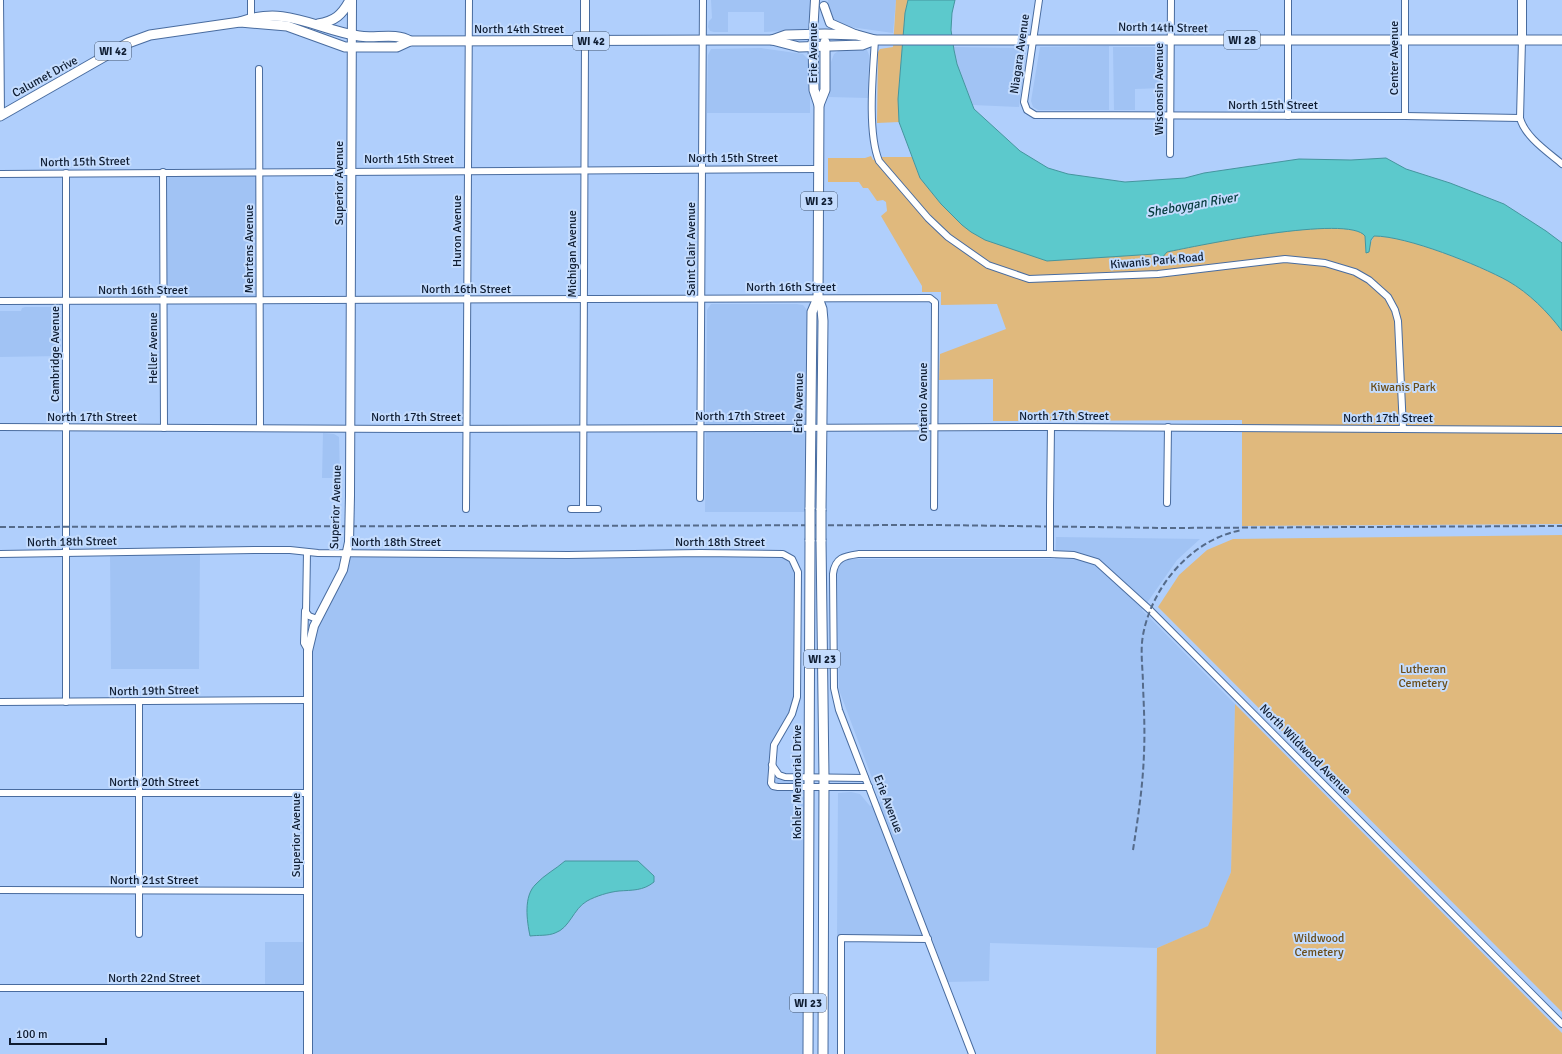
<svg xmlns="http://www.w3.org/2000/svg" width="1562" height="1054" font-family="Signika,sans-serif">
<rect width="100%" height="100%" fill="#b0cffc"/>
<g fill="#a1c3f4">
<polygon points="711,0 810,0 810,23 808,28 803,30 764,32 764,12 728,12 728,32 714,32 710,31 708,27 709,21 712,18"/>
<polygon points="828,0 896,0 893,33 843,26 833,21 828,11"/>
<polygon points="1109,46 1109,110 1038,110 1033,107 1031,101 1040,47"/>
<polygon points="953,47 1024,48 1026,53 1019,107 973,105 957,64"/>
<polygon points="1113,47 1158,47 1164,50 1164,88 1135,89 1135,110 1114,110"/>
<polygon points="711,49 761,48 803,54 809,60 810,69 810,113 707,113 708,55"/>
<polygon points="863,49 867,50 869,55 868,98 829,97 831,62 834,54 840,50"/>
<polygon points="259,171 260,302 164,301 163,172"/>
<polygon points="711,304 797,304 803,305 807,310 806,512 705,512 707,310"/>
<polygon points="25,307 58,307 61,310 61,356 0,357 0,311 21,311 22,308"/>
<polygon points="323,433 334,434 339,437 340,478 322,478"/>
<polygon points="1056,537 1200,539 1177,560 1142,610 1235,704 1231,872 1209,926 1157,948 990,943 989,981 948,982 931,936 837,935 838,793 851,792 860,794 870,806 881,802 839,690 837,569 842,562 850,559 1055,559"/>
<polygon points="200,550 199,669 111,669 110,552"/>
<polygon points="347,553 782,554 796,566 797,697 777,739 774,779 809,777 808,1054 308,1054 308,989 265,989 265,942 308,942 309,646"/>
</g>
<g fill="#e0b97d">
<polygon points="896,0 908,0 905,13 898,99 899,122 877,123 878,52 880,49 893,47"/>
<path d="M871,156L873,160L882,157H912L920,178L941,204L971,232L986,240L1047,260L1155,254L1161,259L1167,252C1214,242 1318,217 1363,233L1365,236L1366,253L1374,236C1407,236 1478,265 1508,281C1529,293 1548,312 1562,331V524L1242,526V420L993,421V379L939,380L940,354L1006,329L997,304L941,305V292H922V286L881,216L887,211L886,202L883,200L877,201L868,188H863L859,182H828V158H865Z"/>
<polygon points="1562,535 1562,1012 1158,607 1179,575 1207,550 1233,539"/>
<polygon points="1235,704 1562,1033 1562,1054 1156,1054 1157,948 1208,926 1231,872"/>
</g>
<g fill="#5cc9cc" stroke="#45959e">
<path d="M908,0H955L952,13L951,30L954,50L957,64L974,109L1020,151L1048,168L1068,174L1125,182L1185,178L1204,173L1299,159L1351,160L1386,158L1406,169L1450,183L1504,204L1546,231L1562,243V331C1548,312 1529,293 1508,281C1479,265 1407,236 1374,236L1371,240L1369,252L1366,253L1365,236C1349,214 1196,246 1167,252L1161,259L1155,254L1047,261L985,240L971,232L962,225L941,204L920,178L899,122L898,99L905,13Z"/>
<path d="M565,861H638L654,876V882C643,891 632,890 619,891C609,892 596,896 587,901C573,909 570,928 555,933C548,936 538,935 530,936C527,921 523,896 536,884C544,875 556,869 565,861Z"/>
</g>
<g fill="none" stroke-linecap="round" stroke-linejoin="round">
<g stroke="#496c9f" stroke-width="8">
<g id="street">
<polyline points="0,0 1,115"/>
<polyline points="1039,0 1024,102 1027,110 1035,115 1405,116 1520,118"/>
<polyline points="1288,0 1288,116"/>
<polyline points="1405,0 1405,116"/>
<polyline points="251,18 251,0"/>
<path d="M875,40C873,72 867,132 879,161L928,218L948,237L988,265L1029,279L1158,274L1285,259L1325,263L1355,272L1369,280L1388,297L1395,310L1398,321L1403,429"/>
<path d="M1522,40L1520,118C1525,137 1548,152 1562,164"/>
<polyline points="259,69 260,428"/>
<polyline points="1170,154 1171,0"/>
<polyline points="163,172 164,428"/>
<polyline points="0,174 819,169"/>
<polyline points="0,301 930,298 935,302 934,507"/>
<polyline points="0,427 407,429 1051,427 1562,430"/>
<polyline points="700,498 703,0"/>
<polyline points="1167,503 1168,427"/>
<polyline points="1050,506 1051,427"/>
<polyline points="466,509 469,0"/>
<polyline points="571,509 598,509"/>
<polyline points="583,509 585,41"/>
<polyline points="307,552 306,612 309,616 317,619"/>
<polyline points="0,554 254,550 290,550 318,553 568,555 700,553 783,554 792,559 798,572 797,697 792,714 774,745 771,783 773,786 778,787 869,787"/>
<polyline points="1050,554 1050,540"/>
<polyline points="305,611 304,643 308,650"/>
<polyline points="0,702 308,700"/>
<polyline points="66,702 66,173"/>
<polyline points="772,765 779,775 785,777 865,778"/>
<polyline points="0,793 308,793"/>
<polyline points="0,890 308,891"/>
<polyline points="139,934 139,702"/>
<polyline points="0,988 308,988"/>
<polyline points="841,1054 841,938 928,939"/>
<path d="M972,1054L839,710L834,688L833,574C835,557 845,556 859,554H1050L1074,555L1097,562L1151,611L1562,1024"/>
</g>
</g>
<g stroke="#496c9f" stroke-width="10">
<g id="secondary">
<polyline points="824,6 830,23 857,35"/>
<polyline points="813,34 815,0"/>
<polyline points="1522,40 1522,0"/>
<polyline points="585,41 585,0"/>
<polyline points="350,496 352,0"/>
<polyline points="308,1054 308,651 314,626 343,570 349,542"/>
</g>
</g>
<g stroke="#496c9f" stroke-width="11">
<g id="primary">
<polyline points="240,22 287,26 345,47 397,47 410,41 721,40 772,40 799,47 862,45 875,40"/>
<path d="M318,24C335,21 342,15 350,0"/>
<polyline points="772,40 786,35 825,34 857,35 875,40 1562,40"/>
<polyline points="813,42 814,90 819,105 818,298 822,309 823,321 821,510"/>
<polyline points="819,105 825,90 825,42"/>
<path d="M0,116L128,43L150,35L240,22C286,5 315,29 359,36C374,39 396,32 410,41"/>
<polyline points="810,509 812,312 818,298"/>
<polyline points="821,540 824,778 823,1054"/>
<polyline points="808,1054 810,540"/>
</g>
</g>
<use href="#street" stroke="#fff" stroke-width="6"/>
<use href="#secondary" stroke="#fff" stroke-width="8"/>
<use href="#primary" stroke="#fff" stroke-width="9"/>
<g stroke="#556b8a" stroke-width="2" stroke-dasharray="6 3" stroke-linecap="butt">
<polyline points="0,527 934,525 1167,528 1562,526"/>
<path d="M1133,850C1138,818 1143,785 1144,753C1145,731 1144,709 1143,686C1143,669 1140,652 1143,635C1152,586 1192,539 1242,530"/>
</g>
<g stroke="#496c9f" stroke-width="8" stroke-linecap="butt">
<polyline id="street-bridge" points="1050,540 1050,506"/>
</g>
<g stroke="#496c9f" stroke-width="10" stroke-linecap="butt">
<polyline id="secondary-bridge" points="349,542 350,496"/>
</g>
<g stroke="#496c9f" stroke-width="11" stroke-linecap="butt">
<g id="primary-bridge">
<polyline points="821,510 821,540"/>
<polyline points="810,540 810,509"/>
</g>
</g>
<use href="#street-bridge" stroke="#fff" stroke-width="6"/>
<use href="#secondary-bridge" stroke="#fff" stroke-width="8"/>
<use href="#primary-bridge" stroke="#fff" stroke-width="9"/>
</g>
<g text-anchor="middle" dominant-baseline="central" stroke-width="4" stroke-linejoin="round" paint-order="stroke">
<g fill="#c4dcfe" stroke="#45566f" stroke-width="1">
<rect x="1224" y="31" width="36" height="18" rx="3"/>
<rect x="573" y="32" width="36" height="18" rx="3"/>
<rect x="95" y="42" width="36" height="18" rx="3"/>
<rect x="801" y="192" width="36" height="18" rx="3"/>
<rect x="804" y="650" width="36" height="18" rx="3"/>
<rect x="790" y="994" width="36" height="18" rx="3"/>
</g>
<g font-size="11" font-weight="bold" fill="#0f1d32">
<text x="1242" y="40">WI 28</text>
<text x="591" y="41">WI 42</text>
<text x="113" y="51">WI 42</text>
<text x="819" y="201">WI 23</text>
<text x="822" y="659">WI 23</text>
<text x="808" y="1003">WI 23</text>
</g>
<g font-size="12" fill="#0f1d32" stroke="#c4dcfe">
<text transform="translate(1163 28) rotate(1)">North 14th Street</text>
<text x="519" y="29">North 14th Street</text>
<text transform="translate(813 53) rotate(-90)">Erie Avenue</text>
<text transform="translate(1020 54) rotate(-82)">Niagara Avenue</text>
<text transform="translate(1394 58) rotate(-90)">Center Avenue</text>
<text transform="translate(45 77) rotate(-29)">Calumet Drive</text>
<text transform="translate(1159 89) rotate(-90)">Wisconsin Avenue</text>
<text x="1273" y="105">North 15th Street</text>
<text x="733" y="158">North 15th Street</text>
<text x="409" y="159">North 15th Street</text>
<text transform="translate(85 162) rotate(-1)">North 15th Street</text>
<text transform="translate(339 183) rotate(-90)">Superior Avenue</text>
<text transform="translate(457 231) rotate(-90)">Huron Avenue</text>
<text transform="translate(249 249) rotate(-90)">Mehrtens Avenue</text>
<text transform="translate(691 249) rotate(-90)">Saint Clair Avenue</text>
<text transform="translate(572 254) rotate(-90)">Michigan Avenue</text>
<text transform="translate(1157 261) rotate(-5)">Kiwanis Park Road</text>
<text x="791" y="287">North 16th Street</text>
<text x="466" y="289">North 16th Street</text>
<text x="143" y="290">North 16th Street</text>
<text transform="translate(153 348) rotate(-90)">Heller Avenue</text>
<text transform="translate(55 354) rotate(-90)">Cambridge Avenue</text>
<text transform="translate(923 402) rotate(-90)">Ontario Avenue</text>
<text transform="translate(799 403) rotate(-89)">Erie Avenue</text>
<text x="740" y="416">North 17th Street</text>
<text x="1064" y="416">North 17th Street</text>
<text x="92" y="417">North 17th Street</text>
<text x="416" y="417">North 17th Street</text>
<text x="1388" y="418">North 17th Street</text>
<text transform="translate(336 507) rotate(-88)">Superior Avenue</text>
<text transform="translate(72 542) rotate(-1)">North 18th Street</text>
<text x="396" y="542">North 18th Street</text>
<text x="720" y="542">North 18th Street</text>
<text transform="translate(154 691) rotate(-1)">North 19th Street</text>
<text transform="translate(1305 750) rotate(45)">North Wildwood Avenue</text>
<text x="154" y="782">North 20th Street</text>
<text transform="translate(797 782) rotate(-90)">Kohler Memorial Drive</text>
<text transform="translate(888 804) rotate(69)">Erie Avenue</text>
<text transform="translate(296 835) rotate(-90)">Superior Avenue</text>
<text x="154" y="880">North 21st Street</text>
<text x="154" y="978">North 22nd Street</text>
</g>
<g font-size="12" fill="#6a4d19" stroke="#c4dcfe">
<text x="1403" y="387">Kiwanis Park</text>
<text x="1423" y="669">Lutheran<tspan x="1423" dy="14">Cemetery</tspan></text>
<text x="1319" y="938">Wildwood<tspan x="1319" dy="14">Cemetery</tspan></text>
</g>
<g font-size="13" font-style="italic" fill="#053a3c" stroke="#c4dcfe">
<text transform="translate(1192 205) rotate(-10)">Sheboygan River</text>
</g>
</g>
<path d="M10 1038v6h96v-6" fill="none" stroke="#0f1d32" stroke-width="2"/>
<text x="16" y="1038" font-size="12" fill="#0f1d32" stroke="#c4dcfe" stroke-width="3" paint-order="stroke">100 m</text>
</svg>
